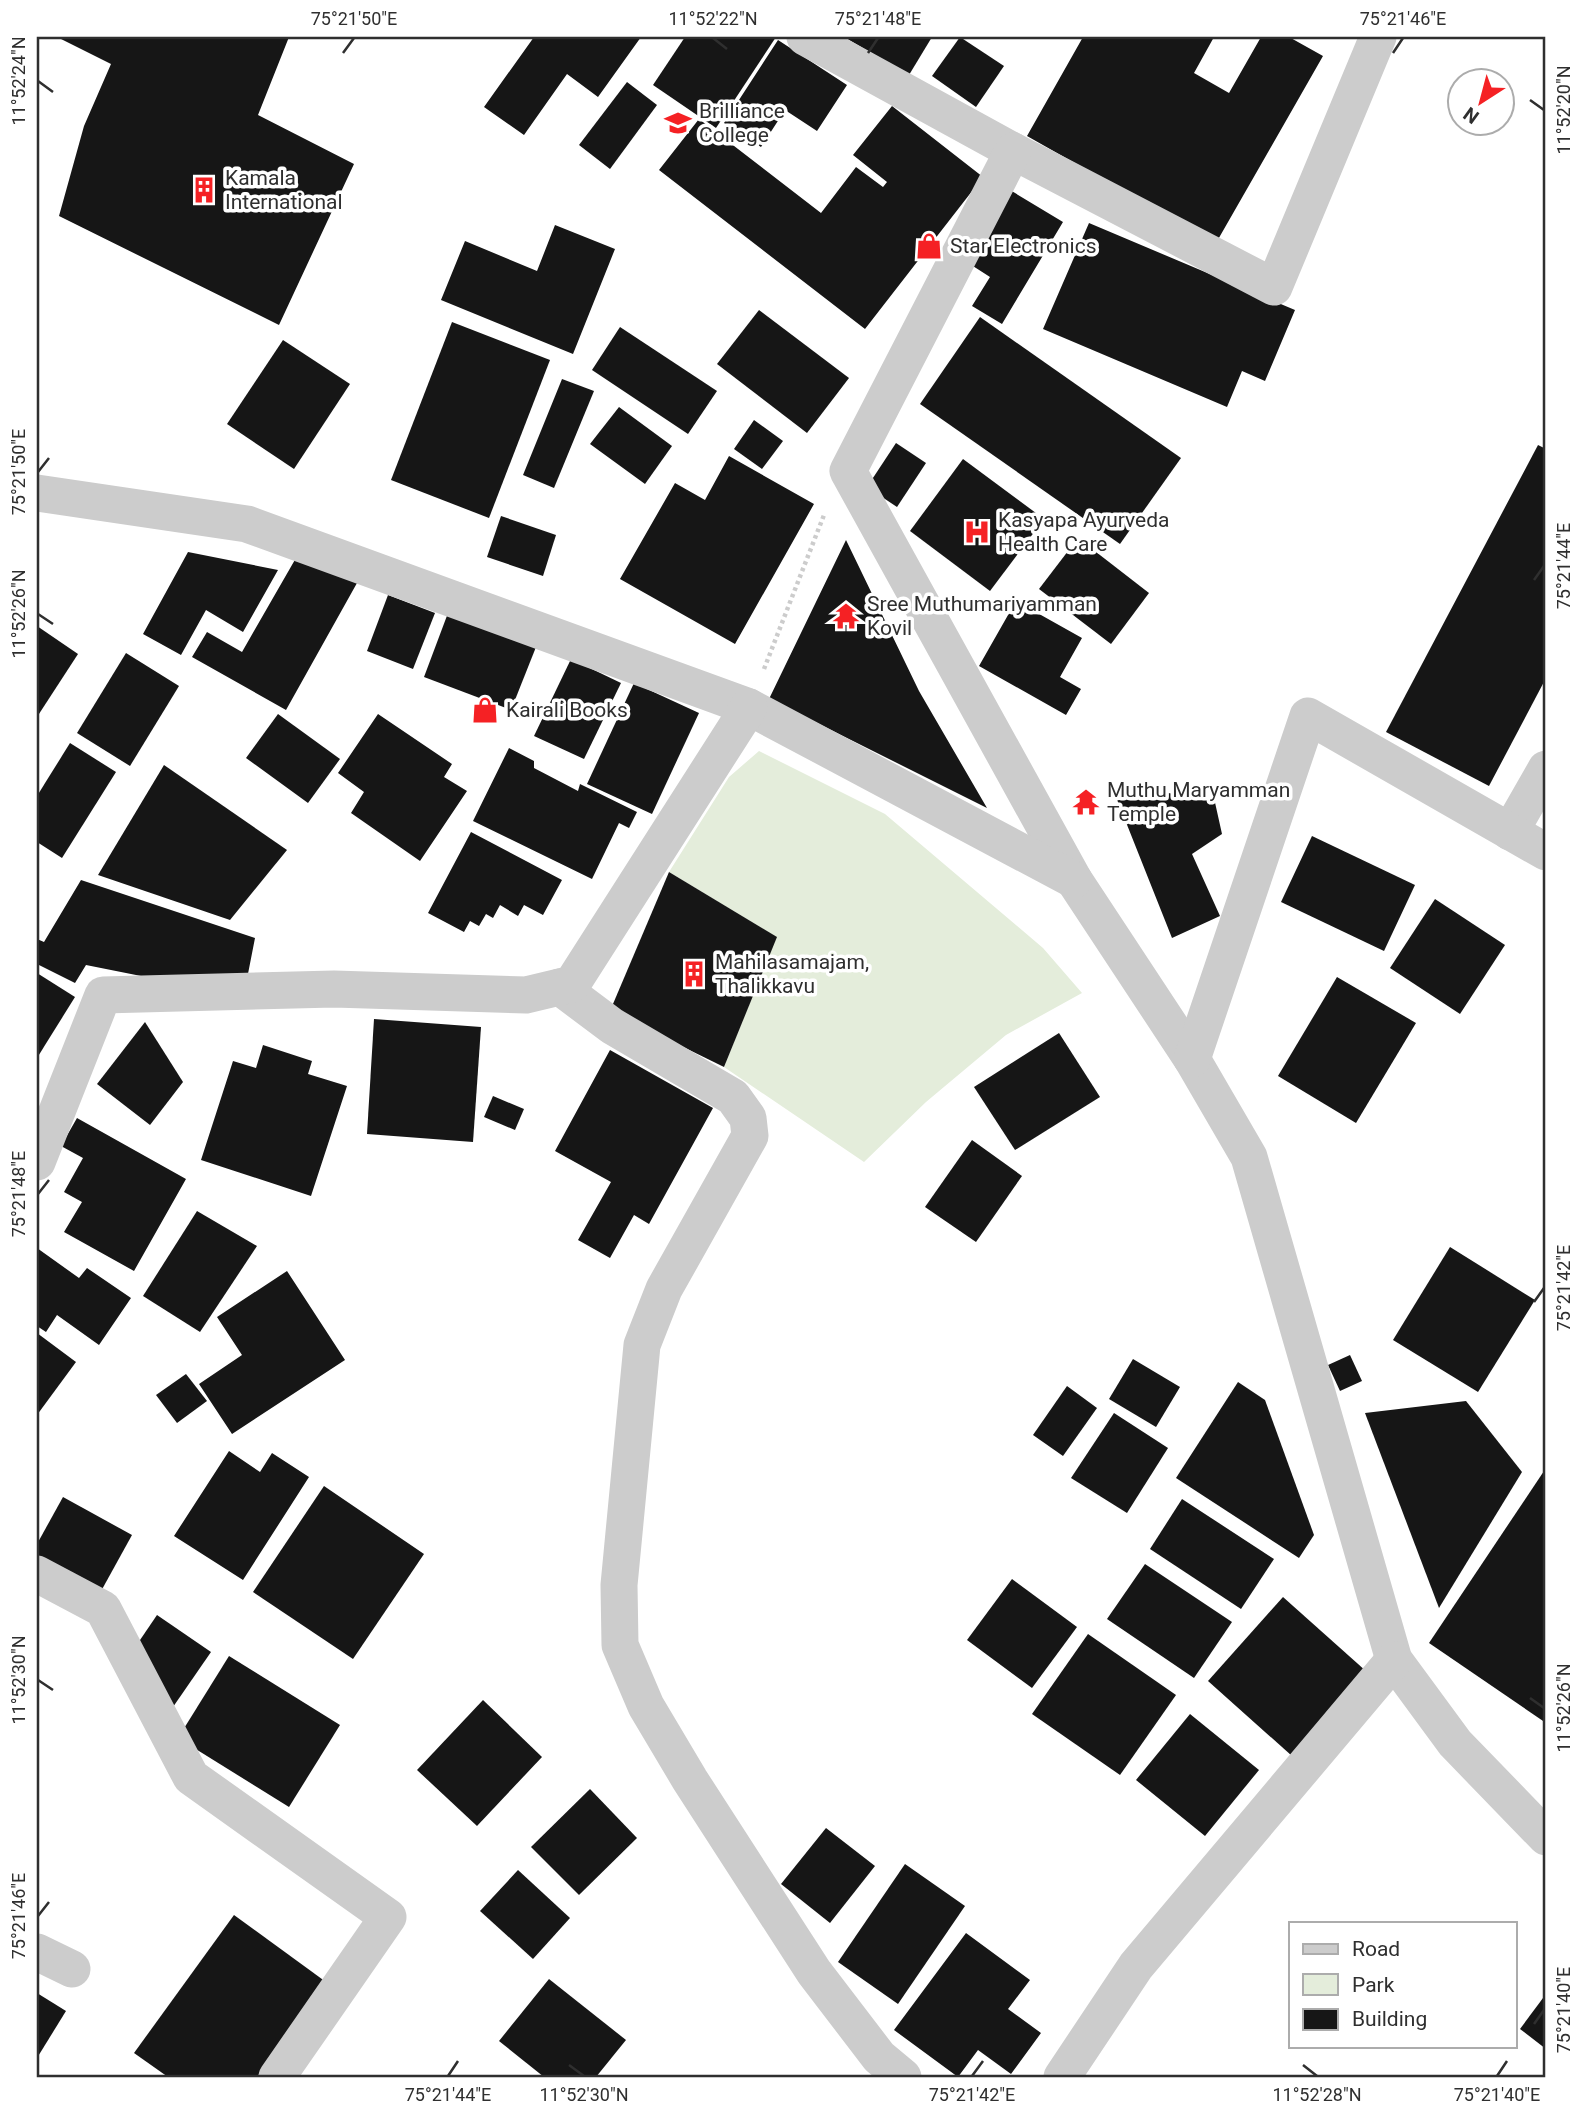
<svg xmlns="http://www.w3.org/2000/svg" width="1583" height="2114" font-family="Roboto,sans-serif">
<rect width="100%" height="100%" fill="#fff"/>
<polygon fill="#e4eddb" points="759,751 885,814 1043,948 1082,993 1006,1035 926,1102 864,1162 724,1067 776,937 669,872 729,777"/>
<g fill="#161616">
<polygon points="57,37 289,37 258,115 354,164 279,325 59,216 84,126 111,64"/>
<polygon points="534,37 641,37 598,97 567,74 524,135 484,107"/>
<polygon points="685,37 776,37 716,128 653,85"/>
<polygon points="844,37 932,37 909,75"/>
<polygon points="960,37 1004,66 976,107 932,76"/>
<polygon points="1083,37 1214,37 1194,73 1229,93 1261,37 1289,37 1323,56 1216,243 1027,136"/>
<polygon points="778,40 847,85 817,131 785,110 761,147 724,123"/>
<polygon points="627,82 657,105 610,169 579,145"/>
<polygon points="892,106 983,177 865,329 659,170 699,119 821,213 856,167 883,187 887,182 853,155"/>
<polygon points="1005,187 1063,222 1002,324 972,306 990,277 962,259"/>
<polygon points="1089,223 1295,310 1265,381 1242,371 1227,407 1043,329"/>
<polygon points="555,225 615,249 573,354 441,300 465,241 537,271"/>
<polygon points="759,310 849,378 807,433 717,364"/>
<polygon points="980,317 1181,458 1120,544 920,404"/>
<polygon points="452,322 550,360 489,518 391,480"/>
<polygon points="620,327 717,391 688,434 592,370"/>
<polygon points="283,340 350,384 294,469 227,424"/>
<polygon points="562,379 594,391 554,488 523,475"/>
<polygon points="619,407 672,446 645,484 590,444"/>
<polygon points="754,420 783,441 762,469 734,449"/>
<polygon points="896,443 926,463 897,507 867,487"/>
<polygon points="1538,445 1546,449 1546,678 1489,786 1386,732"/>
<polygon points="729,456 814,504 735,644 620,579 675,483 705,500"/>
<polygon points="963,459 1044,519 990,591 910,531"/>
<polygon points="501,516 556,535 543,576 487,557"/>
<polygon points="1078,538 1149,593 1111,644 1039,589"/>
<polygon points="846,540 919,691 987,808 769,699"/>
<polygon points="300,551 357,583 286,710 192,657 207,632 242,652"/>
<polygon points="188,552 278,570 243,632 206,610 181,655 143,634"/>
<polygon points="388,595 435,613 413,669 367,651"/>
<polygon points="1016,601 1082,638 1060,677 1081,689 1066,715 979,666"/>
<polygon points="448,613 536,647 511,710 424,677"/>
<polygon points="37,626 78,654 37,717"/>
<polygon points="126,653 179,686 130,766 77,733"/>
<polygon points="571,659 621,683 584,759 534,736"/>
<polygon points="634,683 699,713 652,814 587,784"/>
<polygon points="278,714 340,759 308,803 246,758"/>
<polygon points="378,714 452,764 444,777 467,791 420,861 351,813 364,792 338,773"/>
<polygon points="70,743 116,772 62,858 37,842 37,796"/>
<polygon points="509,748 534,761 534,768 578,791 580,784 637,812 629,828 619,823 592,879 473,821"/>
<polygon points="164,765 287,850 230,920 98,875"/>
<polygon points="1112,787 1214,798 1222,834 1192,854 1220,916 1172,938"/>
<polygon points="471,832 562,880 543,915 524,905 518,916 500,905 493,918 486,914 479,926 470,921 464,932 428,913"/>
<polygon points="1312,836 1415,885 1384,951 1281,902"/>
<polygon points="669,872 777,937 724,1067 610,1011"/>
<polygon points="81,880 255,938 246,984 171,982 86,965 75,983 37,964 37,939 44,942"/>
<polygon points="1435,899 1505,945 1460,1014 1390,968"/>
<polygon points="37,973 75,997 37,1058"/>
<polygon points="1337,977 1416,1023 1356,1123 1278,1076"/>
<polygon points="374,1019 481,1027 473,1142 367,1134"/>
<polygon points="145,1022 183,1082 150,1125 97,1084"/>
<polygon points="1059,1033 1100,1097 1015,1150 974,1087"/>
<polygon points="263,1045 312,1061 308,1074 347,1086 311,1196 201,1160 233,1061 256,1068"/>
<polygon points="610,1050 713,1108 649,1224 634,1215 610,1258 578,1240 611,1182 555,1151"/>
<polygon points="493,1096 524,1109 515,1130 484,1117"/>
<polygon points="77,1118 186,1179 134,1271 64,1232 82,1202 64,1192 83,1158 61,1146"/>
<polygon points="972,1140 1022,1176 976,1242 925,1207"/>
<polygon points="197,1211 257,1246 200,1332 143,1296"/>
<polygon points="1450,1247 1535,1300 1478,1392 1393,1340"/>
<polygon points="37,1248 79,1278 87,1268 131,1298 99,1345 57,1315 46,1332 37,1326"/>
<polygon points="287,1271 345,1360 232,1434 199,1384 242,1355 217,1317"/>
<polygon points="37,1333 76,1362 37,1415"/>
<polygon points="1350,1355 1362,1381 1340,1391 1328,1365"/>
<polygon points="1133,1359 1180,1387 1156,1427 1109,1399"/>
<polygon points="186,1374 207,1401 177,1423 156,1395"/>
<polygon points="1238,1382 1265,1400 1314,1535 1299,1558 1176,1478"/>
<polygon points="1067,1386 1097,1408 1063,1456 1033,1435"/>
<polygon points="1466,1401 1522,1472 1439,1608 1365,1413"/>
<polygon points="1114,1413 1168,1448 1127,1513 1071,1478"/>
<polygon points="229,1451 260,1472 272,1453 309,1477 243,1580 174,1536"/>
<polygon points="1546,1468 1546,1723 1429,1643"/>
<polygon points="324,1486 424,1554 353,1659 253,1592"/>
<polygon points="63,1497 132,1535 100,1593 37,1558 37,1544"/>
<polygon points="1182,1499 1274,1559 1241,1609 1150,1549"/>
<polygon points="1145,1564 1232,1622 1194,1678 1107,1619"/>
<polygon points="1012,1579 1077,1627 1032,1688 967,1640"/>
<polygon points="1283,1597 1367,1672 1292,1756 1208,1681"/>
<polygon points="157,1615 211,1652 173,1707 119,1671"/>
<polygon points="1088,1634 1176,1695 1120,1775 1032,1714"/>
<polygon points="229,1656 340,1725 289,1807 178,1738"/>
<polygon points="483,1700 542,1757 477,1826 417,1770"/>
<polygon points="1190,1714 1259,1770 1205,1836 1136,1780"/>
<polygon points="590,1789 637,1838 579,1895 531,1847"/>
<polygon points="826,1828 875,1866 830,1923 781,1884"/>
<polygon points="905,1864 965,1906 898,2004 838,1962"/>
<polygon points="518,1870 570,1918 533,1959 480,1911"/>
<polygon points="234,1915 326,1982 257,2077 168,2077 134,2053"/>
<polygon points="966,1933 1030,1980 1008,2009 1041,2033 1011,2074 978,2050 958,2077 894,2030"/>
<polygon points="549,1979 626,2040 596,2077 544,2077 499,2041"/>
<polygon points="37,1993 66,2011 37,2058"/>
<polygon points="1546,1994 1546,2049 1520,2029"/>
</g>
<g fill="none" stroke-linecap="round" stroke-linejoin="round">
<polyline stroke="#ccc" stroke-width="4.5" stroke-dasharray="3.5 3.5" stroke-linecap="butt" points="764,669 824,515"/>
<g stroke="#ccc" stroke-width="37">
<polyline points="805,37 1013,151 1274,287 1378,37"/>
<polyline points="1013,151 848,471 1074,880 1192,1059 1249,1157 1394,1660 1455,1743 1546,1837"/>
<polyline points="37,493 247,524 749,707 1074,880"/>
<polyline points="1510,832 1546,769"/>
<polyline points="560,987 612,1026 733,1097 748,1118 750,1136 664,1289 642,1345 619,1585 620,1645 646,1706 690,1780 814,1972 879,2057 903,2077"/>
<polyline points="1192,1059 1308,716 1546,852"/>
<polyline points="37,1162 103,995 334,989 526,995 572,984 749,707"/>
<polyline points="37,1574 103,1609 191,1777 388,1917 277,2077"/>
<polyline points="37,1952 72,1969"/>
<polyline points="1062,2077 1136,1966 1394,1660"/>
</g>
</g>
<path fill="none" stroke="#2f2f2f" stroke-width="2.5" d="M713,38L727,49M343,53L354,38M868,53L878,38M1393,53L1403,38M38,81L53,92M1530,100L1544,110M38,472L49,458M1534,580L1544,566M38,614L53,624M38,1194L49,1180M1534,1302L1544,1288M38,1680L53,1690M1530,1698L1544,1708M38,1916L49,1902M1534,2024L1544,2010M569,2065L584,2076M1303,2065L1317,2076M448,2076L458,2061M972,2076L983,2061M1497,2076L1507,2061"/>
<defs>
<g id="university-bare" transform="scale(2.1)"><path d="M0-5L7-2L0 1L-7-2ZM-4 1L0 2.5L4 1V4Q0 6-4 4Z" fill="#f52124" stroke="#fff" stroke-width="2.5" paint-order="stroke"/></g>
<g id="building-bare" transform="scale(2.1)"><path d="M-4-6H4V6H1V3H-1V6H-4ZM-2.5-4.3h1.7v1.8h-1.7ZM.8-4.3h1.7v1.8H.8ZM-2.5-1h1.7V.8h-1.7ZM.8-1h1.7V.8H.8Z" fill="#f52124" stroke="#fff" stroke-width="2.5" paint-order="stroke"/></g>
<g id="shop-bare" transform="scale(2.1)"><path d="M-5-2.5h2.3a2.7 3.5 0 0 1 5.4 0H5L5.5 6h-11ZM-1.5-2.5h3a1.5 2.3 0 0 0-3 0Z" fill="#f52124" stroke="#fff" stroke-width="2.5" paint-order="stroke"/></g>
<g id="hospital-bare" transform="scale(2.1)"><path d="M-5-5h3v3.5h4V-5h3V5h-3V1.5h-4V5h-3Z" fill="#f52124" stroke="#fff" stroke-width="2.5" paint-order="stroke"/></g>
<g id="temple-bare" transform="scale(2.1)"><path d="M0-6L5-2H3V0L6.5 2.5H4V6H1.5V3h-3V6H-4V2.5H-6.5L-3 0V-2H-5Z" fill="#f52124" stroke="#fff" stroke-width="2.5" paint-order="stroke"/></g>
</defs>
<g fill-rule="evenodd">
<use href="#university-bare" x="678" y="123"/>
<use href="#building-bare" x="204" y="190"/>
<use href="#shop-bare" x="929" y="246"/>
<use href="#hospital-bare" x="977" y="532"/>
<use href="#temple-bare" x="846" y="616"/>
<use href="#shop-bare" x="485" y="710"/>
<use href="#temple-bare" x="1086" y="802"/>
<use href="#building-bare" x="694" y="974"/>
</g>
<g text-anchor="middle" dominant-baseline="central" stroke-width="7" stroke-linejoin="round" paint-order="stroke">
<g font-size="21" fill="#2f2f2f" stroke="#fff" text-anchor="start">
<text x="699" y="111">Brilliance<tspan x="699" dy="24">College</tspan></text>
<text x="225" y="178">Kamala<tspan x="225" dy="24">International</tspan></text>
<text x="950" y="246">Star Electronics</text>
<text x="998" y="520">Kasyapa Ayurveda<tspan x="998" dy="24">Health Care</tspan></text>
<text x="867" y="604">Sree Muthumariyamman<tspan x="867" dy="24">Kovil</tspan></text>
<text x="506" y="710">Kairali Books</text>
<text x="1107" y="790">Muthu Maryamman<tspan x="1107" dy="24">Temple</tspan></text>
<text x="715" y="962">Mahilasamajam,<tspan x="715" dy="24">Thalikkavu</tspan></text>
</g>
</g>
<rect width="1583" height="2114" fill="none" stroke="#ffffff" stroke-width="77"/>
<rect x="1289" y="1922" width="228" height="126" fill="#ffffff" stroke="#acacac" stroke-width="2"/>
<rect x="1303" y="1944" width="35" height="10" fill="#cccccc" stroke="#acacac" stroke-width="2"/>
<text x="1352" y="1956" font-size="21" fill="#2f2f2f">Road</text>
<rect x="1303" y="1974" width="35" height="21" fill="#e4eddb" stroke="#acacac" stroke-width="2"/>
<text x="1352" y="1992" font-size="21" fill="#2f2f2f">Park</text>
<rect x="1303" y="2009" width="35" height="21" fill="#161616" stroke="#acacac" stroke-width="2"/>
<text x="1352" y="2026" font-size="21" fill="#2f2f2f">Building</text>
<g transform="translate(1481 102) rotate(216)"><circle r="33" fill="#ffffff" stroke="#acacac" stroke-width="2"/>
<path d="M0-5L12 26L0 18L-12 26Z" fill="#f52124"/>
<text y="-10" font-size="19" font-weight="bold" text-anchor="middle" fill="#2f2f2f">N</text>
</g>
<rect x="38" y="38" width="1506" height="2038" fill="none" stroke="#2f2f2f" stroke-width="2.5"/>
<g font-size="18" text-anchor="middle" fill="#2f2f2f">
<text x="354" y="25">75°21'50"E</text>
<text x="713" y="25">11°52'22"N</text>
<text x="878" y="25">75°21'48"E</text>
<text x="1403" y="25">75°21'46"E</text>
<text transform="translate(19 81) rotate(-90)" y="6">11°52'24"N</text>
<text transform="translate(1564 110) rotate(-90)" y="6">11°52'20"N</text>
<text transform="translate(19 472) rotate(-90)" y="6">75°21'50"E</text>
<text transform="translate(1564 566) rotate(-90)" y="6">75°21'44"E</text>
<text transform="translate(19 614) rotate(-90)" y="6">11°52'26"N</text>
<text transform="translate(19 1194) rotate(-90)" y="6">75°21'48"E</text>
<text transform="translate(1564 1288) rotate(-90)" y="6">75°21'42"E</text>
<text transform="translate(19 1680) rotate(-90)" y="6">11°52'30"N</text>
<text transform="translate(1564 1708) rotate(-90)" y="6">11°52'26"N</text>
<text transform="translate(19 1916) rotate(-90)" y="6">75°21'46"E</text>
<text transform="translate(1564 2010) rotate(-90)" y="6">75°21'40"E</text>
<text x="448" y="2101">75°21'44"E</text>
<text x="584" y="2101">11°52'30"N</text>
<text x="972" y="2101">75°21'42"E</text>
<text x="1317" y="2101">11°52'28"N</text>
<text x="1497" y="2101">75°21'40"E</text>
</g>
</svg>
